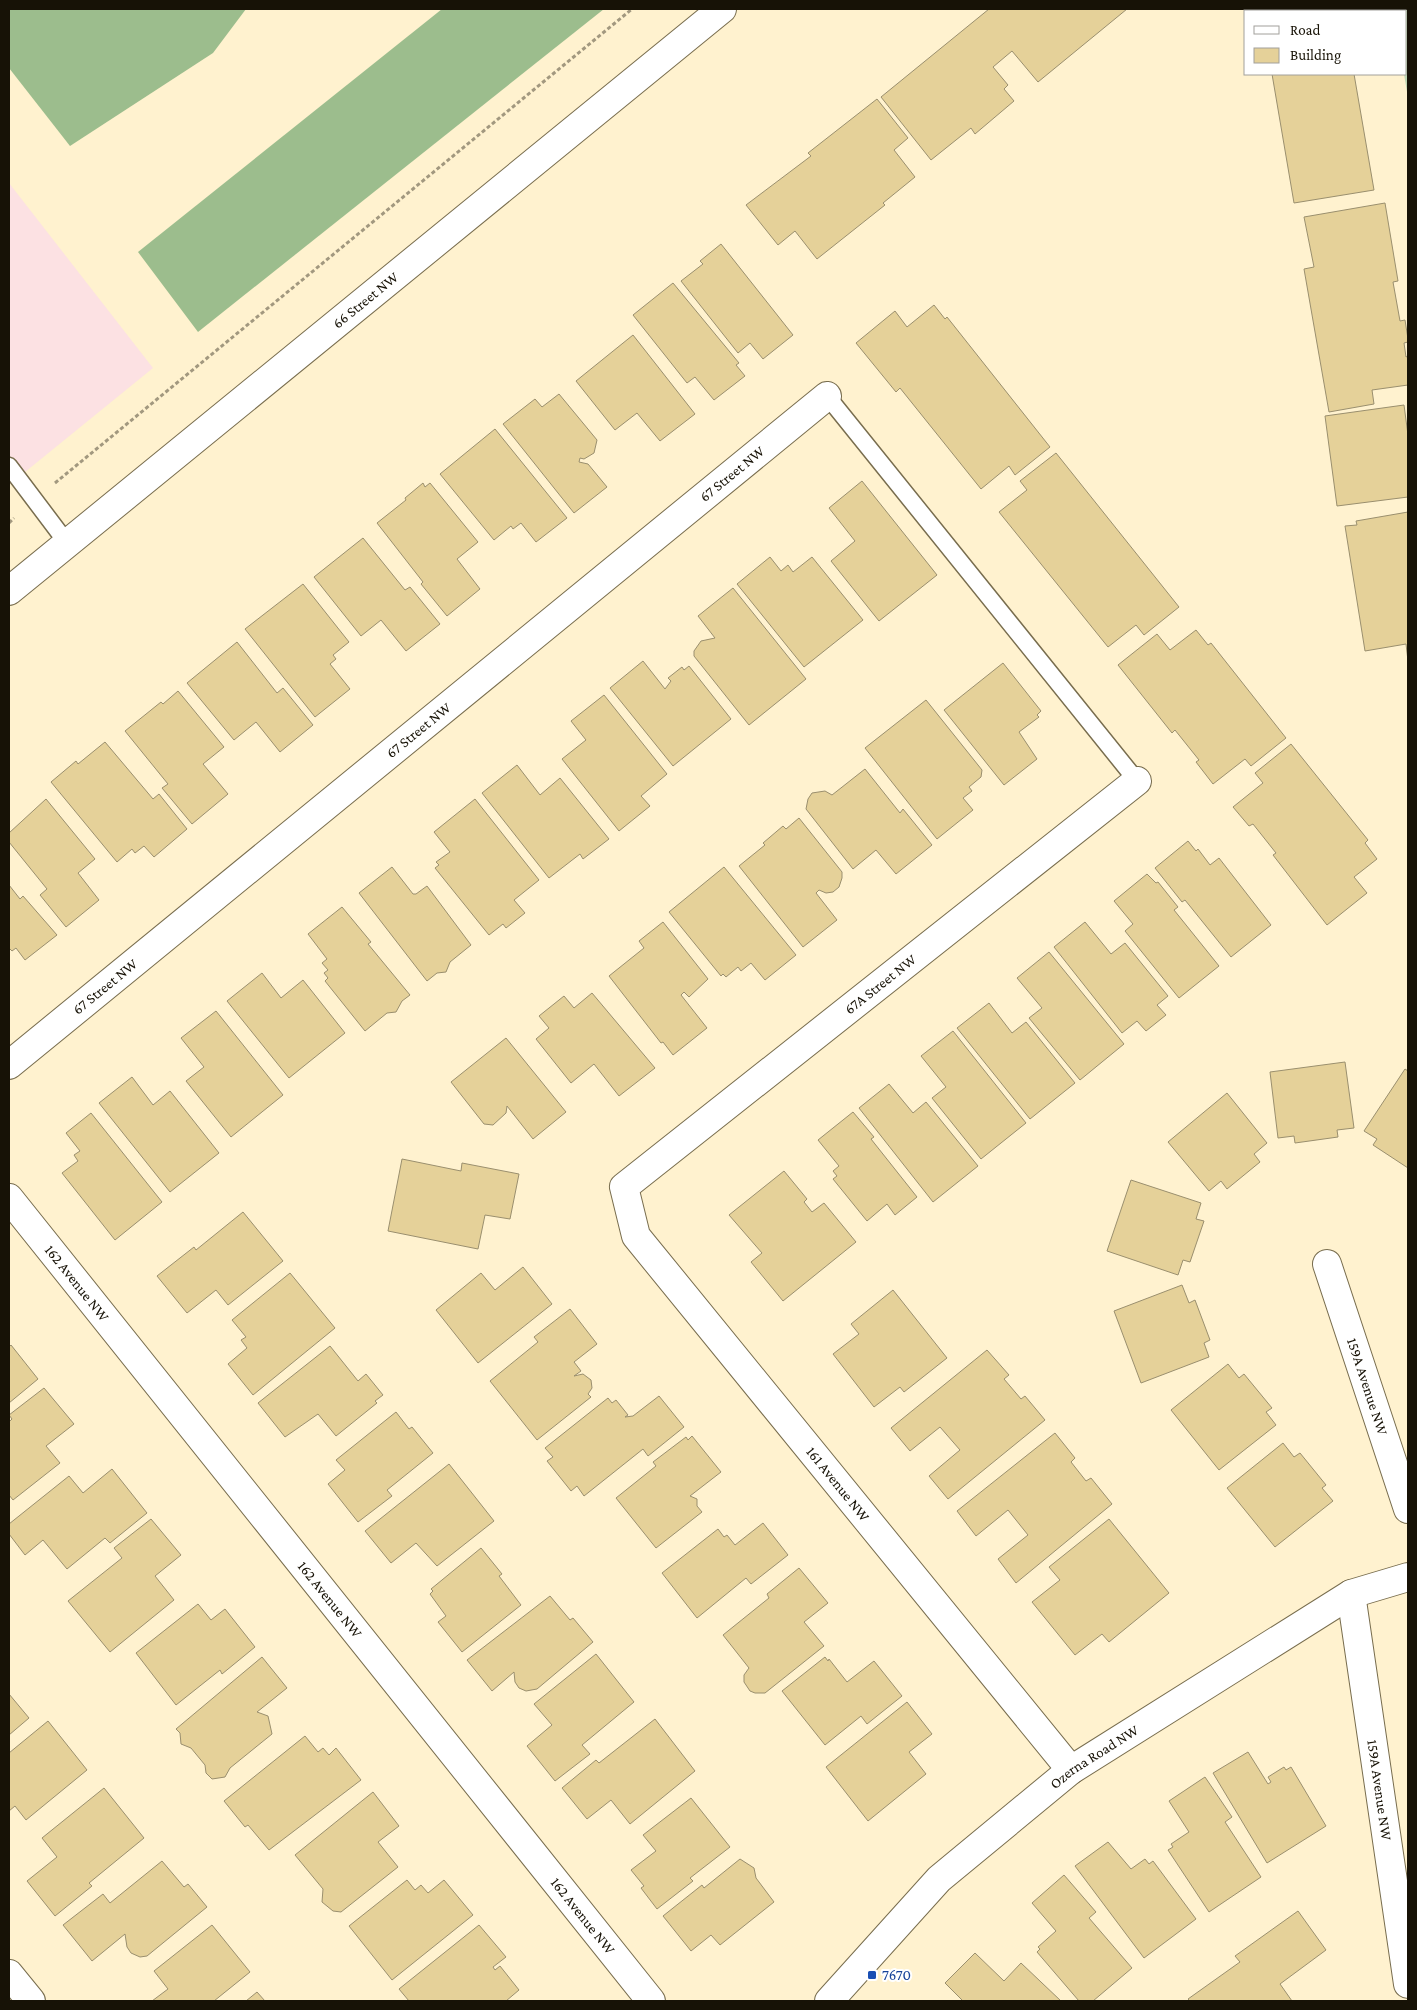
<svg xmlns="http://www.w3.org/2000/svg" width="1417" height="2010" font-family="'Crimson Pro',serif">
<rect width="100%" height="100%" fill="#fff2cf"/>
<polygon fill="#fce1e3" points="9,183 153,368 9,485"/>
<polygon fill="#bed6b4" points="1391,9 1408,9 1408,98 1404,74 1406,74 1406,11 1392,11"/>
<g fill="#9cbd8d">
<polygon points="9,9 246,9 213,53 70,146 9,68"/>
<polygon points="442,9 604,9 198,332 138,252"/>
</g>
<g fill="#e5d199" stroke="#9a8f6e">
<polygon points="989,9 1127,9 1038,82 1012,51 993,67 1008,85 1004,89 1014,101 975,134 971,128 931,160 881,97"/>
<polygon points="1277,9 1342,9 1343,11 1262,11"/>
<polygon points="1272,74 1354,74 1374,190 1294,203"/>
<polygon points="877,99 908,138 894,150 915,177 883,203 885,205 817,259 795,231 778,245 746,205 811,156 808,153"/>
<polygon points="1385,203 1398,281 1393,282 1400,321 1405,320 1408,339 1408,342 1404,343 1406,357 1408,356 1408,385 1372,390 1374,404 1329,412 1304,269 1314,267 1304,217"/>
<polygon points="721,244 793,335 763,359 750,343 738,353 681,281 703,264 700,261"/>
<polygon points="673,283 739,363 736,365 745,376 714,400 695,377 687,383 633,315"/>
<polygon points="934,305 945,319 947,317 1050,447 1015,475 1009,466 981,489 900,388 896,392 856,343 895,311 907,327"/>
<polygon points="633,335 695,414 660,441 637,413 615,430 576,381"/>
<polygon points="559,394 597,440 594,453 584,459 580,458 579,462 588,464 607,487 574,513 503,424 535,399 542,407"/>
<polygon points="1404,405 1408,435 1408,497 1337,506 1325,416"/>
<polygon points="495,429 567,518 536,542 521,523 513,529 511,526 494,540 440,474"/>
<polygon points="1056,453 1179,607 1144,635 1136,625 1108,647 999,512 1027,490 1020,481"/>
<polygon points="862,481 937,575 879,621 831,561 855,541 829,508"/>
<polygon points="423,483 425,487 430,483 478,542 457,559 480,589 447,616 421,584 423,582 377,523 406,500 405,498"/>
<polygon points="1408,512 1408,661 1406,644 1365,651 1345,526 1357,525 1356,521"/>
<polygon points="363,538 405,590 410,587 440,624 406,651 381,620 361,636 314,577"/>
<polygon points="770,557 781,571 788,565 793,572 812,557 863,620 804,667 737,584"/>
<polygon points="303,584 349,642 333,655 336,659 330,664 350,689 315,717 245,629"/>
<polygon points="733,588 806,679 749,725 694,656 694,651 701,641 715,638 698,616"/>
<polygon points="1196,630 1208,645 1211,643 1286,738 1251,766 1245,759 1213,784 1196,762 1199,760 1175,730 1172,733 1118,665 1157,634 1170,650"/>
<polygon points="237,642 277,693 283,688 313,725 280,752 256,722 234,740 187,683"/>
<polygon points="643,661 665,689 671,681 668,678 682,667 684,670 689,666 731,719 673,766 610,688"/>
<polygon points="1003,663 1041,711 1037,715 1039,717 1019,732 1037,759 1004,785 944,710"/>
<polygon points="178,691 224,747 203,764 228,794 192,824 162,788 168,784 125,731 161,702 163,704"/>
<polygon points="604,695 667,774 641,796 650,806 619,831 562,759 586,740 571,721"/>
<polygon points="926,700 982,770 981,777 969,787 972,791 963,798 973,810 937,839 865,748"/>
<polygon points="105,742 153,799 159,794 187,829 154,857 144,846 135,853 132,849 117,862 51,782 76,761 78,764"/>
<polygon points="1291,744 1368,840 1365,843 1377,859 1354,877 1367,893 1327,925 1273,855 1276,853 1253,824 1249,826 1233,807 1263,783 1255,773"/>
<polygon points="517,765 540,795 560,778 609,839 583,859 580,854 549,878 482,793"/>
<polygon points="865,769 900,813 903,809 932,845 896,874 876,850 853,869 806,809 808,799 812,793 825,791 832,795"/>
<polygon points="46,799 95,859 78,873 99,900 66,927 40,895 47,889 9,842 9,833"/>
<polygon points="475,799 539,880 514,900 525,913 506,928 503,924 489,935 435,868 439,865 436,862 450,852 434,832"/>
<polygon points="799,818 842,872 842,878 839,887 833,892 826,893 819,890 816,893 837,920 803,947 739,866 765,845 763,843 783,826 786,829"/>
<polygon points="1188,841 1196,851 1198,849 1210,865 1219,858 1271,925 1231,957 1185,900 1182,902 1155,868"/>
<polygon points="392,867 413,894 416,894 427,886 471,945 450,962 446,972 437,973 427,981 359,893"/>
<polygon points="724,867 796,955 765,980 751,963 741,971 738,967 726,977 723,974 721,976 669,912"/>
<polygon points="1147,874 1156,883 1158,882 1178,907 1174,910 1219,966 1179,998 1125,931 1133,924 1114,901"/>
<polygon points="9,885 20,899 23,896 57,935 25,960 16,948 12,951 9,948"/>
<polygon points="342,907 371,942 368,944 410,995 402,1001 396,1012 387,1013 365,1031 325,981 328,978 324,973 328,970 322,963 327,959 308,934"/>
<polygon points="663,922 708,979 689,997 684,992 681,995 707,1028 673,1055 663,1042 661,1043 609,976 644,948 639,941"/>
<polygon points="1085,922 1111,954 1125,943 1168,996 1157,1005 1166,1015 1146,1031 1137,1021 1122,1033 1054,947"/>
<polygon points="1049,952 1124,1044 1080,1080 1029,1018 1042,1008 1017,978"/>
<polygon points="262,973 281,998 303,980 345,1033 289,1078 227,1001"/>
<polygon points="592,993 655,1068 619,1096 594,1064 571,1083 536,1039 549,1028 539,1016 564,996 574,1008"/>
<polygon points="989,1003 1012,1033 1026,1022 1075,1083 1030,1119 957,1028"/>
<polygon points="216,1011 283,1095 231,1137 186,1081 204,1067 181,1038"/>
<polygon points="953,1031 1026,1123 981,1159 932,1098 946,1087 921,1056"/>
<polygon points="506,1038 566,1112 533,1139 507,1106 506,1113 493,1125 484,1124 451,1082"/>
<polygon points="1345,1062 1354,1128 1337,1130 1338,1137 1295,1143 1294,1136 1278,1138 1270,1072"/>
<polygon points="1405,1069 1408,1071 1408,1168 1373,1145 1377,1139 1364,1131"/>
<polygon points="132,1077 153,1105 170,1091 219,1153 170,1192 99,1103"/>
<polygon points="889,1084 913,1113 926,1102 978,1166 933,1202 859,1108"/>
<polygon points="1227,1093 1267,1143 1254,1154 1260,1162 1227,1189 1221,1181 1209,1191 1168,1142"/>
<polygon points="853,1112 874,1137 871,1139 917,1197 895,1215 887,1204 867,1221 833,1179 837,1176 833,1171 839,1166 818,1140"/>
<polygon points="91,1113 162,1202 115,1240 62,1173 78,1161 74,1155 80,1151 66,1133"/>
<polygon points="402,1159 461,1171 462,1163 519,1174 510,1219 485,1215 478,1249 388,1231"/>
<polygon points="784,1171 807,1199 804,1202 812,1212 824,1203 856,1242 783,1301 751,1262 762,1253 729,1215"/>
<polygon points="1131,1180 1201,1203 1196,1219 1204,1221 1190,1262 1183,1260 1178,1275 1107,1251"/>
<polygon points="243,1212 283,1261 228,1305 216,1290 187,1313 157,1276 194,1247 196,1250"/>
<polygon points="523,1267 552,1304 478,1363 436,1310 481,1273 495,1290"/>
<polygon points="290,1273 335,1328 253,1395 228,1364 247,1348 241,1340 246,1337 232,1320"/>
<polygon points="1182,1285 1189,1303 1195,1300 1210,1340 1204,1343 1209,1357 1141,1383 1114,1311"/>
<polygon points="893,1290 947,1358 904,1392 900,1387 874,1407 833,1354 859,1334 851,1324"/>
<polygon points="570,1309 597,1344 574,1362 581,1371 574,1376 583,1374 591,1380 592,1388 588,1394 591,1397 537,1440 490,1381 538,1342 534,1337"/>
<polygon points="11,1345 38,1379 9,1403 9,1347"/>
<polygon points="330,1346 358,1381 366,1374 383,1395 375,1401 377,1403 336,1436 318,1414 285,1437 258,1403"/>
<polygon points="987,1350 1009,1375 1004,1379 1021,1399 1025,1396 1045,1420 948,1499 929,1476 960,1450 940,1427 910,1451 891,1428"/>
<polygon points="1228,1364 1239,1378 1244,1374 1272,1408 1266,1412 1276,1425 1219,1470 1171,1410"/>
<polygon points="44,1388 74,1424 46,1446 60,1463 13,1500 9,1495 9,1422 12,1419 9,1415"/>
<polygon points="659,1396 684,1427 648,1456 643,1449 584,1496 577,1486 571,1491 547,1461 553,1457 545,1448 608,1398 612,1403 616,1400 628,1415 625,1417 633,1416"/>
<polygon points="396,1412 409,1429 412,1427 433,1453 387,1490 392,1496 358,1522 328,1484 345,1470 336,1460"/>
<polygon points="1055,1433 1075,1458 1071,1462 1086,1481 1091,1478 1112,1504 1016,1583 998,1559 1028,1535 1008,1510 976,1536 957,1511"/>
<polygon points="692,1436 721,1472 690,1496 697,1499 697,1506 702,1512 656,1548 616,1498 656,1466 653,1462 686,1437 688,1440"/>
<polygon points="1283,1443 1294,1457 1300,1453 1326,1485 1322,1488 1333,1501 1275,1547 1227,1488"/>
<polygon points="449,1464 494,1521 437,1566 416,1543 391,1563 365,1531"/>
<polygon points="112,1469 147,1513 110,1543 105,1538 67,1569 43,1540 25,1555 9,1534 9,1524 69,1476 83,1493"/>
<polygon points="151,1519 181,1555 155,1576 174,1600 110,1652 68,1601 122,1558 114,1548"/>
<polygon points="1109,1519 1169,1593 1109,1642 1102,1634 1075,1655 1032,1602 1060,1580 1049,1567"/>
<polygon points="763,1523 788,1555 751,1584 746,1578 697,1618 662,1573 718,1529 724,1537 727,1535 735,1545"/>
<polygon points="481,1548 502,1574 499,1576 521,1605 462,1652 438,1622 446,1616 430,1594 433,1591 431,1589"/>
<polygon points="799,1568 828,1603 804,1622 824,1646 765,1693 755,1693 750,1691 744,1682 744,1675 749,1668 723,1635 769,1598 767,1594"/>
<polygon points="550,1596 570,1620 573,1618 593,1642 537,1689 526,1691 519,1688 515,1682 514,1672 492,1691 467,1660"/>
<polygon points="198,1604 211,1620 225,1609 255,1647 222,1674 220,1670 176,1705 136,1653"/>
<polygon points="596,1654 634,1702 582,1745 590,1754 555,1781 527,1746 552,1725 534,1704"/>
<polygon points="262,1657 287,1688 257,1712 268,1716 272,1734 230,1768 225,1777 212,1779 206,1773 205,1765 191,1748 181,1744 180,1733 176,1729"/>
<polygon points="825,1657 828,1661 829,1659 847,1682 874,1661 902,1696 867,1724 861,1716 825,1745 782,1691"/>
<polygon points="9,1694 29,1718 9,1735"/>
<polygon points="907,1702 932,1734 909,1752 926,1774 868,1821 826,1767"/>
<polygon points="655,1719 695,1771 630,1824 611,1800 587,1819 562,1788 596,1760 599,1763"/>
<polygon points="48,1721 87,1770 26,1820 15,1806 9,1811 9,1753"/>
<polygon points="305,1736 318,1752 323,1748 329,1755 336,1748 361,1780 269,1850 248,1825 245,1827 224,1801"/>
<polygon points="1248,1752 1268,1784 1271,1782 1268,1777 1284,1767 1286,1770 1291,1767 1326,1826 1267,1863 1213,1773"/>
<polygon points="1205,1777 1232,1817 1225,1822 1261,1877 1209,1912 1168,1850 1173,1847 1171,1844 1189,1832 1169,1801"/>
<polygon points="104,1788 144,1838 89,1883 92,1886 55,1916 27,1881 57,1857 42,1838"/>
<polygon points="373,1792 399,1826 378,1842 398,1867 341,1912 333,1911 322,1902 323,1889 295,1855"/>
<polygon points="691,1798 730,1847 690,1878 693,1881 657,1909 641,1888 644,1886 631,1870 656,1851 643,1835"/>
<polygon points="1108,1842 1131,1869 1145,1859 1149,1864 1153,1861 1196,1919 1144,1958 1075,1866"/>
<polygon points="740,1859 754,1868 756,1878 774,1902 720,1945 711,1935 691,1951 663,1916 702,1885 704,1888"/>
<polygon points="162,1861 184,1887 188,1884 207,1907 147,1956 140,1957 131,1953 127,1947 125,1934 92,1961 63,1925 103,1894 110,1903"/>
<polygon points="1064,1875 1096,1912 1089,1918 1132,1968 1093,2001 1079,2001 1037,1952 1040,1949 1038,1947 1056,1931 1032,1903"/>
<polygon points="407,1880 415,1890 421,1885 428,1893 444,1880 473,1915 392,1980 349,1926"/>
<polygon points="1298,1911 1326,1950 1280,1984 1292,2001 1190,2001 1188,1999 1240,1962 1235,1956"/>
<polygon points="212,1925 250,1972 214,2001 152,2001 168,1989 154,1971"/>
<polygon points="479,1925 506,1957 493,1967 495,1970 500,1966 519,1990 506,2001 409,2001 399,1989"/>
<polygon points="975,1953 1004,1981 1021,1963 1061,2001 963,2001 945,1983"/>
<polygon points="257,1992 265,2001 246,2001"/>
</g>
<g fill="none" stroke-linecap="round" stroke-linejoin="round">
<g stroke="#786d4e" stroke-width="19">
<g id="service">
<polyline points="827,396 1137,781"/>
<polyline points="9,466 67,543"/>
</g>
</g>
<g stroke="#786d4e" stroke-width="30">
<g id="minor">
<path id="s1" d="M9,1065L827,396"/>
<path id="s2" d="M9,1198L651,2001"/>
<path id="s3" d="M1327,1264L1408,1509"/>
<path id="s4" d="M1351,1594L1408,1984"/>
<path id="s5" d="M1071,1770L636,1236L624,1187L1137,781"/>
<polyline points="9,1974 31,2001"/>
</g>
</g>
<g stroke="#786d4e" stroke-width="30">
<g id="tertiary">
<path id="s6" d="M829,2001L939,1879L1071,1770L1351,1594L1408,1577"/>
</g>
</g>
<g stroke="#786d4e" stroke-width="30">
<g id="secondary">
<path id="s7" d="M9,591L722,9"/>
</g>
</g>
<g stroke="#a2987f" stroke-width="3" stroke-dasharray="4 2.5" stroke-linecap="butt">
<polyline points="55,483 632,9"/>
<polyline points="9,523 14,518"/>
</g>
<use href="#service" stroke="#fff" stroke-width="16"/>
<use href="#minor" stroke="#fff" stroke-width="28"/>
<use href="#tertiary" stroke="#fff" stroke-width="28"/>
<use href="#secondary" stroke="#fff" stroke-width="28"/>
</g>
<rect fill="#1a4fb4" stroke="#fff" stroke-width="2" x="867" y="1970" width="10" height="10" rx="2.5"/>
<g text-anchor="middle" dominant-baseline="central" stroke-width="4" stroke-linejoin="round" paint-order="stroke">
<g font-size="15" fill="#171206" stroke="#fff">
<text stroke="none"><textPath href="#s7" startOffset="460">66 Street NW</textPath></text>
<text stroke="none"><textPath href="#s1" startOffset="934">67 Street NW</textPath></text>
<text stroke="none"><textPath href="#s1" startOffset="529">67 Street NW</textPath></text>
<text stroke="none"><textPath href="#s5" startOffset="1066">67A Street NW</textPath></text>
<text stroke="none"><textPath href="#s1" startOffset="124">67 Street NW</textPath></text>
<text stroke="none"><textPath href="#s2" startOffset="109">162 Avenue NW</textPath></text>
<text stroke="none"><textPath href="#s3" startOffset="129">159A Avenue NW</textPath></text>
<text transform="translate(838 1484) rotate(51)">161 Avenue NW</text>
<text stroke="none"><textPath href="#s2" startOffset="514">162 Avenue NW</textPath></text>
<text stroke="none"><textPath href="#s6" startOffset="362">Ozerna Road NW</textPath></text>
<text stroke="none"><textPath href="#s4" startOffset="198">159A Avenue NW</textPath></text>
<text stroke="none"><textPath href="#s2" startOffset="919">162 Avenue NW</textPath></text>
</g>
<g font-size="15" fill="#164399" stroke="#fff" text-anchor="start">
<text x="882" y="1975">7670</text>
</g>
</g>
<rect width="1417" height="2010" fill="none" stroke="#171206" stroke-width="20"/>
<rect x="1244" y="10" width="162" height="65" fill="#ffffff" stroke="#a2a09b"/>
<rect x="1254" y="26" width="25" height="8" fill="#ffffff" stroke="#a2a09b"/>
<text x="1290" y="35" font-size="15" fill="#171206">Road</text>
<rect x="1254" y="48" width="25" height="15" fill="#e5d199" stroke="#a2a09b"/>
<text x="1290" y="60" font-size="15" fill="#171206">Building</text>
</svg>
